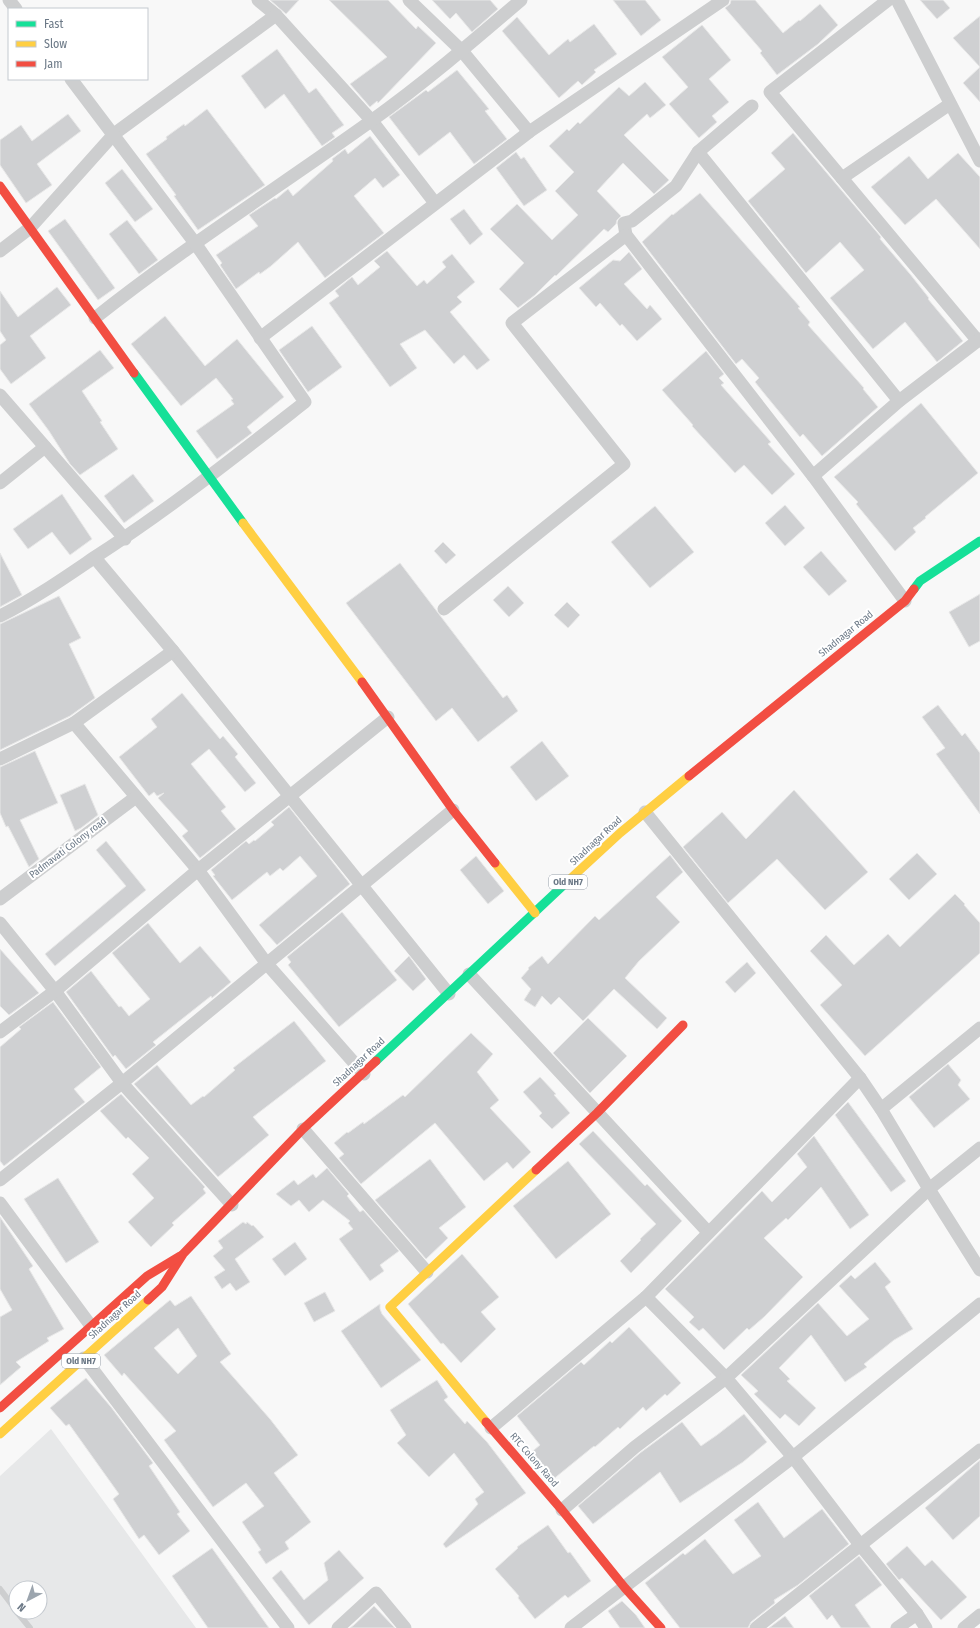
<svg xmlns="http://www.w3.org/2000/svg" width="980" height="1628" font-family="'Fira Sans Condensed',sans-serif">
<rect width="100%" height="100%" fill="#f8f8f8"/>
<path fill="#e7e8e9" fill-rule="evenodd" d="M51,1429L196,1628H0V1476ZM16,1588H40V1612H16Z"/>
<g fill="#cfd0d2" stroke="#e8e8e8" fill-rule="evenodd">
<polygon points="270,0 299,0 286,14"/>
<polygon points="329,0 388,0 416,29 418,26 436,43 378,103 377,101 370,107 350,84 387,57"/>
<polygon points="432,0 490,0 498,9 472,32 456,13 450,19"/>
<polygon points="613,0 645,0 661,20 641,36"/>
<polygon points="731,0 755,0 783,33 799,20 800,21 820,4 838,25 818,44 777,75 760,53 762,51 725,8 730,4"/>
<polygon points="920,0 943,0 950,8 937,19"/>
<polygon points="980,16 980,102 963,83 980,67 953,38"/>
<polygon points="517,17 549,55 568,39 570,42 594,24 617,54 594,70 596,72 582,85 578,81 559,98 502,31"/>
<polygon points="702,25 731,60 709,79 729,102 712,116 717,122 699,138 669,104 688,87 662,57"/>
<polygon points="277,49 309,93 316,88 344,125 332,133 335,137 322,146 284,94 265,109 241,76"/>
<polygon points="457,70 489,109 485,111 507,139 474,164 450,132 419,156 389,117 426,90 428,92"/>
<polygon points="645,82 666,105 650,118 647,114 624,135 669,180 654,194 623,163 597,191 621,216 617,220 616,224 608,232 604,229 556,276 555,275 535,295 518,308 499,289 524,263 490,229 517,204 552,240 578,215 555,191 574,172 549,146 567,129 569,131 578,122 580,124 619,87 629,96"/>
<polygon points="207,109 265,185 198,230 174,196 176,195 146,154 167,139 166,137 184,124 185,126"/>
<polygon points="68,114 81,131 37,164 52,185 26,203 0,165 0,140 21,125 32,141"/>
<polygon points="793,133 881,237 880,239 910,274 929,298 928,299 963,341 937,362 905,322 873,349 830,298 864,270 840,242 806,273 748,201 785,169 771,153"/>
<polygon points="370,136 400,175 383,188 375,178 354,196 384,233 325,278 298,242 271,266 260,274 259,272 236,289 220,265 222,263 216,255 258,226 249,215 275,198 276,199 288,189 293,196 333,161 332,159 345,149 348,154"/>
<polygon points="516,152 521,159 524,157 547,190 524,206 496,168"/>
<polygon points="958,153 980,177 980,249 936,199 905,225 871,187 909,156 928,179"/>
<polygon points="122,169 153,209 135,222 105,183"/>
<polygon points="700,193 800,307 798,308 810,322 808,325 864,388 863,389 878,407 822,456 803,434 800,437 763,392 755,382 759,378 742,359 736,364 642,242 672,214 673,215"/>
<polygon points="464,209 483,234 470,245 450,219"/>
<polygon points="65,219 115,288 98,300 48,231"/>
<polygon points="127,220 158,260 139,274 109,234"/>
<polygon points="387,251 417,286 424,280 427,284 446,267 442,262 452,254 475,282 457,297 462,302 450,312 490,360 477,370 464,355 454,364 425,330 400,344 417,368 390,387 329,303 339,296 335,291 352,277 358,285 380,267 374,261"/>
<polygon points="629,252 642,269 624,284 647,309 650,305 662,319 637,341 622,324 620,326 600,303 596,307 579,288 613,260 620,261"/>
<polygon points="57,287 71,305 30,336 46,358 11,384 0,369 0,345 6,340 0,331 0,291 18,317"/>
<polygon points="165,316 205,366 237,339 284,397 247,427 252,433 217,459 196,431 234,404 231,400 233,399 216,378 181,406 131,344"/>
<polygon points="312,326 342,367 308,392 279,350"/>
<polygon points="100,350 114,368 82,391 102,421 100,422 118,449 80,475 70,464 49,431 29,404"/>
<polygon points="706,351 724,374 719,378 724,383 721,385 771,442 768,444 795,474 772,495 744,465 735,473 692,426 693,425 662,390"/>
<polygon points="921,403 978,473 925,517 926,518 913,528 916,532 895,551 856,504 858,502 834,477"/>
<polygon points="133,474 154,501 124,523 104,496"/>
<polygon points="62,494 92,539 70,555 52,532 28,549 13,529"/>
<polygon points="785,505 805,528 785,546 765,523"/>
<polygon points="655,506 694,552 650,588 611,542"/>
<polygon points="443,542 456,555 446,564 434,551"/>
<polygon points="821,551 847,581 829,596 803,567"/>
<polygon points="0,553 22,595 0,607"/>
<polygon points="400,563 503,698 507,695 518,711 478,742 452,708 436,721 346,603"/>
<polygon points="508,586 524,603 509,617 493,600"/>
<polygon points="980,594 980,641 969,647 949,612"/>
<polygon points="59,596 81,638 69,644 95,698 70,716 0,750 0,624"/>
<polygon points="567,602 580,615 568,628 554,615"/>
<polygon points="182,693 220,739 223,736 238,754 235,757 256,783 245,792 209,749 191,764 226,807 221,811 236,829 200,858 182,836 188,831 158,798 164,793 157,796 154,792 149,796 119,757 157,727 151,719"/>
<polygon points="938,705 962,736 965,733 980,753 980,814 936,754 945,748 922,717"/>
<polygon points="542,741 569,776 536,801 510,767"/>
<polygon points="35,751 58,803 20,820 39,859 29,867 8,826 6,827 0,813 0,767"/>
<polygon points="85,784 98,815 81,828 75,831 60,795"/>
<polygon points="794,790 868,872 825,910 777,859 728,903 683,847 722,812 746,839"/>
<polygon points="289,807 350,884 277,945 259,925 317,876 300,856 283,871 280,868 270,876 267,872 232,900 213,876 215,875 211,870 246,841 249,844 254,840 255,841 274,825 271,822"/>
<polygon points="106,841 146,890 55,966 45,954 126,886 96,850"/>
<polygon points="917,853 937,874 909,900 889,879"/>
<polygon points="670,855 683,872 656,897 680,922 639,961 625,978 667,1018 657,1029 614,989 583,1021 559,997 551,1005 542,996 535,1007 524,1000 531,989 521,978 529,969 528,968 542,956 548,964 595,916 599,920"/>
<polygon points="476,856 504,891 488,904 460,870"/>
<polygon points="955,894 965,904 964,905 980,923 980,953 865,1056 820,1005 842,985 810,951 826,935 854,965 888,934 900,947"/>
<polygon points="342,912 397,980 339,1027 288,965 291,962 287,957"/>
<polygon points="148,923 180,963 200,946 231,982 212,998 211,996 153,1042 156,1045 126,1069 115,1055 113,1057 66,992 91,971 119,1007 121,1006 129,1016 150,999 112,953"/>
<polygon points="0,949 39,993 9,1015 0,1006"/>
<polygon points="409,956 426,979 413,991 394,971"/>
<polygon points="747,962 756,973 735,993 725,982"/>
<polygon points="53,1002 101,1067 74,1089 85,1102 4,1166 0,1161 0,1047 21,1029 19,1027"/>
<polygon points="588,1018 627,1056 590,1093 553,1053"/>
<polygon points="294,1021 326,1061 253,1117 269,1135 218,1177 134,1084 157,1065 191,1105 203,1096 204,1097 235,1070 233,1068"/>
<polygon points="471,1033 493,1054 477,1072 499,1100 490,1108 531,1152 513,1169 507,1162 484,1181 435,1123 361,1184 339,1158 344,1154 334,1143 347,1132 348,1133 363,1122 364,1124 403,1095 405,1097"/>
<polygon points="948,1064 961,1080 958,1085 970,1099 934,1128 909,1097"/>
<polygon points="540,1077 556,1094 554,1095 570,1113 552,1129 539,1116 542,1113 523,1092"/>
<polygon points="121,1094 205,1187 203,1189 206,1193 172,1223 174,1225 151,1247 128,1222 154,1198 132,1174 149,1158 128,1137 126,1139 100,1111"/>
<polygon points="848,1102 906,1181 891,1192 835,1115"/>
<polygon points="593,1131 645,1186 647,1184 682,1221 631,1273 620,1261 641,1240 640,1239 656,1224 579,1144"/>
<polygon points="814,1136 869,1215 850,1229 821,1187 788,1220 786,1218 764,1238 803,1277 764,1317 749,1330 747,1328 724,1350 703,1328 699,1331 689,1322 694,1317 665,1289 762,1191 772,1202 807,1167 797,1154"/>
<polygon points="430,1159 466,1207 439,1228 448,1238 426,1259 375,1200"/>
<polygon points="568,1161 611,1214 556,1259 513,1206"/>
<polygon points="327,1168 349,1194 347,1196 360,1212 363,1210 399,1251 380,1265 384,1271 370,1281 339,1239 353,1229 348,1223 350,1221 323,1200 309,1212 299,1200 291,1206 276,1194 294,1180 298,1185 313,1174 316,1178"/>
<polygon points="58,1178 99,1242 66,1263 24,1199"/>
<polygon points="0,1217 33,1266 29,1269 64,1329 47,1338 49,1341 16,1362 21,1367 0,1385 0,1317 12,1310 0,1289"/>
<polygon points="243,1222 246,1224 247,1222 252,1226 253,1225 264,1237 235,1259 250,1282 236,1291 230,1283 222,1289 214,1277 225,1270 213,1256 223,1248 218,1241"/>
<polygon points="295,1242 307,1259 285,1276 272,1259"/>
<polygon points="462,1254 499,1297 481,1312 496,1329 461,1363 443,1343 441,1344 408,1304"/>
<polygon points="875,1262 891,1282 885,1287 913,1329 894,1340 864,1364 867,1367 845,1382 811,1335 779,1368 790,1379 787,1381 816,1408 799,1426 785,1414 780,1419 754,1394 758,1391 741,1375 818,1303 847,1336 869,1319 839,1286 851,1275 855,1279"/>
<polygon points="325,1292 335,1311 314,1322 304,1303"/>
<path d="M191,1296L231,1354L220,1362L270,1419L298,1455L274,1473L311,1522L285,1542L289,1549L266,1564L258,1552L261,1550L242,1522L264,1506L246,1483L213,1507L164,1440L176,1431L124,1373L122,1376L104,1355L170,1300L175,1306ZM178,1328L197,1356L178,1374L154,1348Z"/>
<polygon points="380,1304 380,1309 382,1314 421,1360 381,1388 341,1331"/>
<polygon points="629,1327 681,1383 667,1396 665,1394 646,1411 643,1407 620,1429 618,1427 595,1447 594,1446 551,1481 528,1455 540,1445 517,1416 581,1362 584,1365 610,1341 612,1343"/>
<polygon points="86,1378 111,1407 153,1463 149,1466 180,1512 177,1514 190,1531 159,1555 144,1535 139,1539 113,1499 119,1494 69,1424 66,1426 50,1408"/>
<polygon points="437,1380 448,1397 444,1400 465,1424 467,1421 487,1442 526,1493 446,1548 443,1544 478,1504 475,1499 484,1492 454,1453 429,1477 397,1443 406,1435 390,1410"/>
<polygon points="744,1414 767,1442 743,1462 680,1503 660,1472 593,1524 578,1506 640,1453 682,1422 701,1446 717,1435"/>
<polygon points="980,1460 980,1516 953,1540 925,1508"/>
<polygon points="758,1502 784,1538 822,1509 849,1544 798,1585 774,1600 775,1603 751,1622 748,1628 680,1628 645,1583 683,1553 685,1555 705,1539 733,1574 761,1556 734,1520"/>
<polygon points="548,1525 568,1553 570,1552 591,1581 568,1598 565,1595 535,1619 518,1598 519,1596 495,1569 518,1548 517,1547"/>
<polygon points="907,1546 925,1566 932,1560 967,1597 941,1620 902,1578 899,1580 886,1564"/>
<polygon points="212,1548 269,1628 208,1628 172,1576"/>
<polygon points="339,1550 364,1578 309,1625 272,1578 281,1570 304,1600 328,1580 324,1563"/>
<polygon points="859,1556 882,1585 855,1605 871,1628 841,1628 832,1615 827,1620 809,1596"/>
<polygon points="622,1601 636,1615 645,1628 620,1628 608,1611"/>
<polygon points="374,1606 395,1628 350,1628 354,1625"/>
<polygon points="785,1616 794,1628 769,1628"/>
</g>
<g fill="none" stroke-linecap="round" stroke-linejoin="round">
<g stroke="#cdcecf" stroke-width="6">
<polyline points="0,1589 16,1610"/>
<polyline points="17,1612 30,1628"/>
</g>
<g stroke="#cdcecf" stroke-width="13">
<polyline points="9,0 16,9"/>
<polyline points="258,0 276,15"/>
<polyline points="409,0 462,51 529,132"/>
<polyline points="888,0 770,92 978,341"/>
<polyline points="897,0 980,161"/>
<polyline points="752,106 698,152 676,186 632,221 624,223 626,235 813,476 905,601"/>
<polyline points="698,152 899,401"/>
<polyline points="842,178 950,104"/>
<polyline points="0,251 30,228 114,134 276,15 372,121 435,203"/>
<path d="M95,318C183,248 279,187 371,121C423,84 472,42 521,0"/>
<polyline points="260,338 529,132 723,0"/>
<polyline points="0,395 125,539"/>
<polyline points="813,476 899,401 980,339"/>
<polyline points="0,483 45,447"/>
<polyline points="95,558 173,651 449,994"/>
<polyline points="444,609 624,464 512,323 626,235"/>
<path d="M0,616C34,599 64,578 95,557C168,510 236,456 305,402L195,243L71,79"/>
<polyline points="74,723 198,870 267,964 364,1074"/>
<polyline points="0,759 74,723 173,651"/>
<polyline points="645,812 860,1078 881,1109 929,1189 980,1270"/>
<polyline points="0,899 136,797"/>
<polyline points="0,923 55,991 122,1083 232,1205"/>
<polyline points="469,974 708,1232"/>
<polyline points="0,1032 55,991 198,870 388,717"/>
<polyline points="881,1109 980,1028"/>
<polyline points="303,1129 427,1272"/>
<polyline points="0,1180 122,1083 453,810"/>
<polyline points="0,1203 91,1326"/>
<polyline points="646,1297 726,1378 793,1457 861,1546 917,1614 926,1628"/>
<polyline points="84,1358 288,1628"/>
<polyline points="491,1428 646,1297 860,1078"/>
<polyline points="562,1510 635,1447 726,1378 929,1189 980,1148"/>
<polyline points="338,1628 376,1593 405,1628"/>
<polyline points="571,1628 793,1457 980,1304"/>
<polyline points="756,1628 980,1450"/>
<polyline points="897,1628 917,1614"/>
<polyline points="964,1628 980,1615"/>
</g>
<g stroke="#16e098" stroke-width="9">
<polyline points="134,373 243,523"/>
<polyline points="914,589 920,581 980,541"/>
<polyline points="376,1061 569,880"/>
</g>
<g stroke="#ffcf43" stroke-width="9">
<polyline points="243,523 362,682"/>
<polyline points="495,863 535,913"/>
<polyline points="569,880 620,833 689,776"/>
<polyline points="486,1422 390,1307 536,1170"/>
<polyline points="0,1434 148,1300"/>
</g>
<g stroke="#f24e42" stroke-width="9">
<polyline points="0,186 134,373"/>
<polyline points="362,682 453,810 495,863"/>
<polyline points="689,776 905,601 914,589"/>
<polyline points="536,1170 597,1113 683,1025"/>
<polyline points="148,1300 162,1287 183,1254 303,1129 376,1061"/>
<polyline points="0,1408 147,1276 180,1256"/>
<polyline points="486,1422 562,1510 625,1588 661,1628"/>
</g>
</g>
<g text-anchor="middle" dominant-baseline="central" stroke-width="4" stroke-linejoin="round" paint-order="stroke">
<g fill="#fff" stroke="#97a0aa" stroke-width="1">
<rect x="549" y="875" width="38" height="14" rx="3"/>
<rect x="62" y="1354" width="38" height="14" rx="3"/>
</g>
<g font-size="9" font-weight="bold" fill="#6b7886">
<text x="568" y="882">Old NH7</text>
<text x="81" y="1361">Old NH7</text>
</g>
<g font-size="10" fill="#6b7886" stroke="#fff">
<text transform="translate(846 634) rotate(-39)">Shadnagar Road</text>
<text transform="translate(596 841) rotate(-43)">Shadnagar Road</text>
<text transform="translate(68 848) rotate(-37)">Padmavati Colony road</text>
<text transform="translate(359 1062) rotate(-43)">Shadnagar Road</text>
<text transform="translate(115 1315) rotate(-42)">Shadnagar Road</text>
<text transform="translate(534 1460) rotate(49)">RTC Colony Raod</text>
</g>
</g>
<rect x="8" y="8" width="140" height="72" fill="#ffffff" stroke="#c4c9cf"/>
<rect x="16" y="21" width="20" height="6" fill="#16e098" stroke="#c4c9cf"/>
<text x="44" y="28" font-size="12" fill="#6b7886">Fast</text>
<rect x="16" y="41" width="20" height="6" fill="#ffcf43" stroke="#c4c9cf"/>
<text x="44" y="48" font-size="12" fill="#6b7886">Slow</text>
<rect x="16" y="61" width="20" height="6" fill="#f24e42" stroke="#c4c9cf"/>
<text x="44" y="68" font-size="12" fill="#6b7886">Jam</text>
<g transform="translate(28 1600) rotate(221)"><circle r="19" fill="#ffffff" stroke="#c4c9cf"/>
<path d="M0-3L7 15L0 10L-7 15Z" fill="#9ca5ae"/>
<text y="-6" font-size="11" font-weight="bold" text-anchor="middle" fill="#6b7886">N</text>
</g>
</svg>
